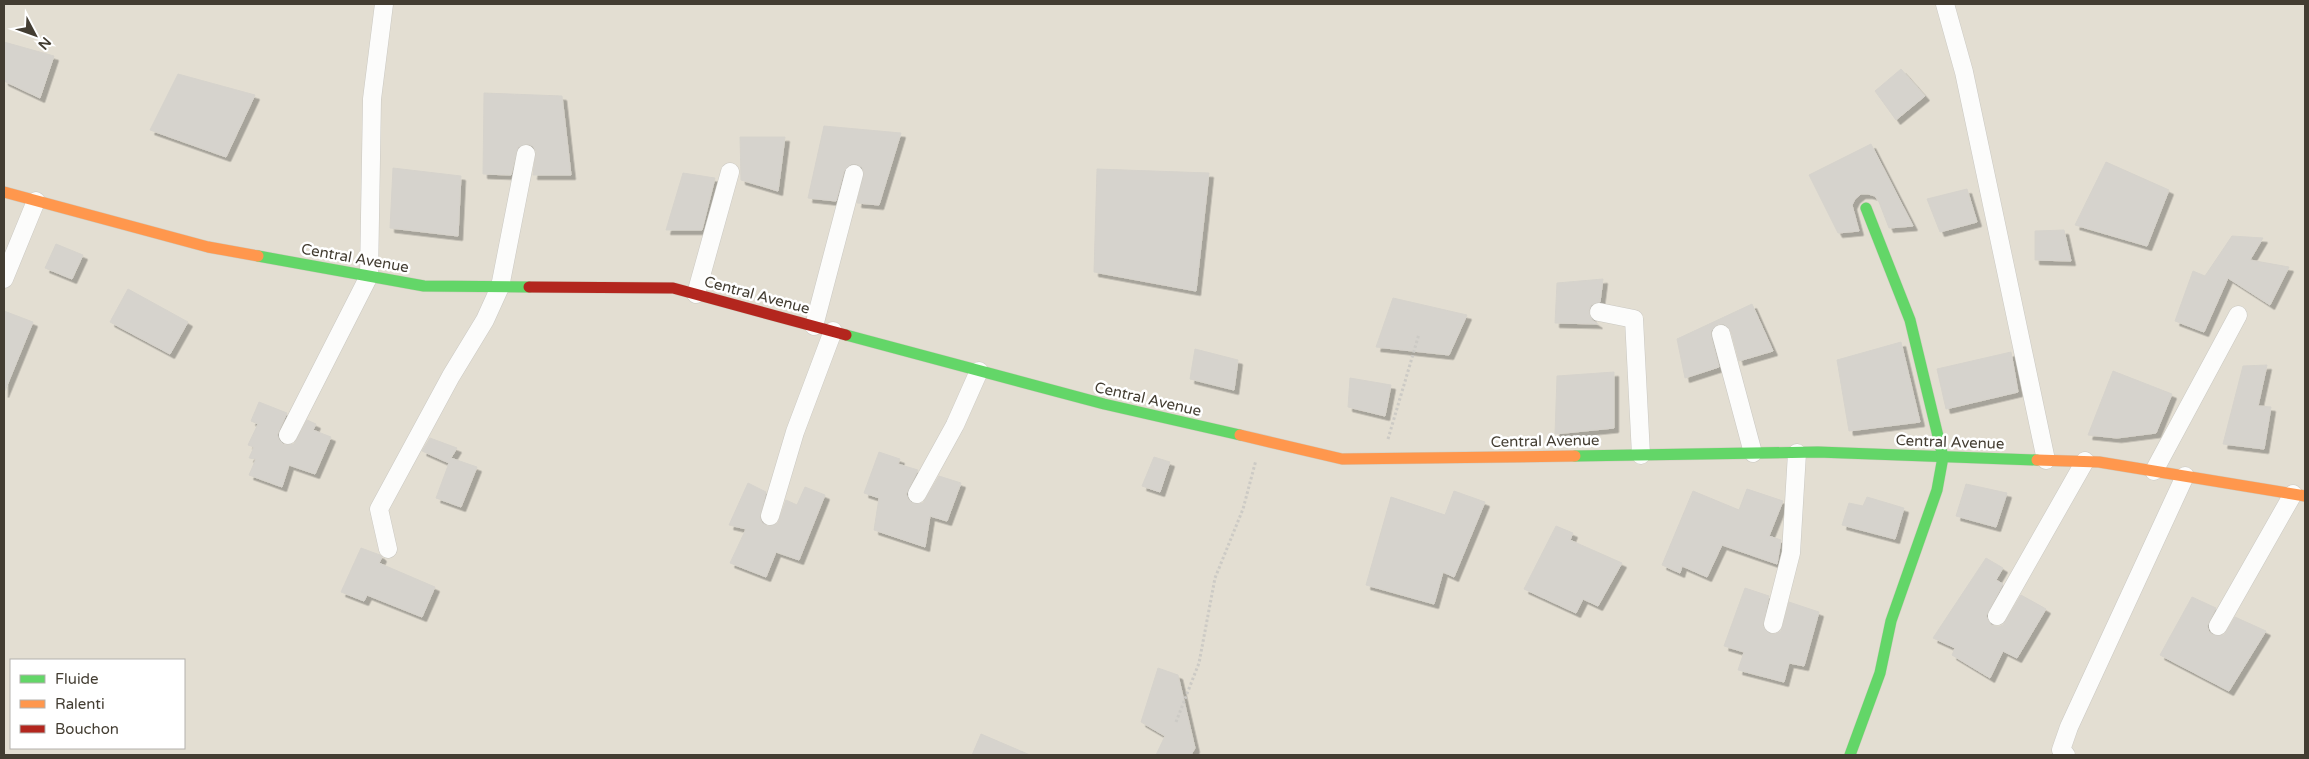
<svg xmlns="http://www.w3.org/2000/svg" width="2309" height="759" font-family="'Varela Round',sans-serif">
<defs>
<filter id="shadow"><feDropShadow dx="4.5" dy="4.5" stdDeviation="0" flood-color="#0004"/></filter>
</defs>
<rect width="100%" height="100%" fill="#eeece6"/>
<path fill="#e3ded2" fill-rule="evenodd" d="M4,4H2305V755H4ZM11,660H184V748H11Z"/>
<g fill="#d6d3cd" stroke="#d6d3cc" filter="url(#shadow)">
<polygon points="4,42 54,56 40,98 4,81"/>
<polygon points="1901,69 1925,96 1896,120 1875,91"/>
<polygon points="178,74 255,95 226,157 150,130"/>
<polygon points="484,93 562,96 571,175 533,175 536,151 533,146 528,144 518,147 511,175 483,174"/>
<polygon points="824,126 901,133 879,205 857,203 864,172 862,167 856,164 851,164 844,171 836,201 808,198"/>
<polygon points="740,137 785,137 778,191 741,180"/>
<polygon points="1871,144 1913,226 1889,228 1879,202 1875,196 1868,194 1861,194 1855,199 1852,205 1859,231 1838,233 1809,175"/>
<polygon points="2106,162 2169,190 2147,246 2075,225"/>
<polygon points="393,168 461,176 458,236 390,228"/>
<polygon points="1097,169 1209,173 1196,291 1094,272"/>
<polygon points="683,173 715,178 702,230 666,230"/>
<polygon points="1967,189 1977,222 1940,232 1927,199"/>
<polygon points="2064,230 2071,261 2035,260 2035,231"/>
<polygon points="2232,236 2263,238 2250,260 2289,267 2270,305 2228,278 2204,332 2175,321 2193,271 2205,276"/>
<polygon points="56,244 83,255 72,279 45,268"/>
<polygon points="1603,279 1600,302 1591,305 1589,310 1592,320 1598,324 1555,323 1557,283"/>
<polygon points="128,289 188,322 170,354 110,322"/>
<polygon points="1393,298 1467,315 1449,355 1376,347"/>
<polygon points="1752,304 1773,351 1739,361 1731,331 1724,324 1718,324 1711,331 1711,336 1719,367 1685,378 1677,339"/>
<polygon points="4,311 33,322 4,393"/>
<polygon points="1901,342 1920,422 1849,431 1837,360"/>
<polygon points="1195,349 1238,360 1234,390 1190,379"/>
<polygon points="2011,352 2018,392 1946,409 1937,369"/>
<polygon points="2267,365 2258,406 2271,407 2264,449 2223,444 2243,366"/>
<polygon points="2113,371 2172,394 2156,433 2117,438 2088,435"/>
<polygon points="1614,372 1614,428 1555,434 1557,376"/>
<polygon points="1350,378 1391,385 1385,416 1348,407"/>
<polygon points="259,402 287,413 277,435 279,440 284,445 294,444 307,420 316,424 313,430 331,437 315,474 289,465 282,487 249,475 256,459 249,458 254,447 248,445 258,424 251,421"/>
<polygon points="430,438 457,448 451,458 477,467 461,507 436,498 449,463 422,451"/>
<polygon points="879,452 900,459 898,464 918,470 906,494 908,499 912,503 923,503 939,476 961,483 947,521 930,516 925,547 874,530 879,498 864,493"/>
<polygon points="1154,457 1170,462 1160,492 1142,486"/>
<polygon points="748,483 766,492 760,518 762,523 767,526 778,523 786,500 797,505 805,487 825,495 799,560 776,552 766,577 730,563 746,529 729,525"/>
<polygon points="1966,484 2007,493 1996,527 1956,516"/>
<polygon points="1747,489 1783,501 1769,536 1781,540 1777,564 1722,545 1707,577 1682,566 1680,573 1662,565 1693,491 1739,510"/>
<polygon points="1454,491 1485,502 1454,577 1443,572 1434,604 1366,585 1391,497 1445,515"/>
<polygon points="1867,497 1904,508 1895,539 1842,525 1849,503 1863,506"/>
<polygon points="1556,526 1573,533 1570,540 1622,563 1598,606 1583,599 1576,613 1524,589"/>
<polygon points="361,548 380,555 382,557 379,563 435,587 422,617 367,595 364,601 341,592"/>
<polygon points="1986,558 2003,568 1996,580 2003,584 1986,616 1991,625 1998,627 2003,625 2021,595 2046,609 2017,658 2003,651 1990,678 1952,655 1955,648 1933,638"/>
<polygon points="1745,588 1769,596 1763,626 1770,634 1776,634 1781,631 1789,602 1819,612 1804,666 1789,663 1784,682 1738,670 1744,652 1724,646"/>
<polygon points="2192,597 2216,608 2207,626 2209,632 2213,635 2224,635 2235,617 2266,631 2229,691 2160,655"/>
<polygon points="1158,668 1178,675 1195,748 1191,755 1156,755 1165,736 1141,722"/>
<polygon points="981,734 1030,755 972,755"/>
</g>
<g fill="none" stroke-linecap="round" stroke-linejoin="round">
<g stroke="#cac8c2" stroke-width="19">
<g id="street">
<polyline points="1945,4 1964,72 2046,460"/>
<polyline points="4,279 36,201"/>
<polyline points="696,294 730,172"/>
<polyline points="1599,312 1634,319 1641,455"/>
<polyline points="814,326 854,174"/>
<polyline points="1721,334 1753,453"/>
<polyline points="288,435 369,276 372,99 384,4"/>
<polyline points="2154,471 2238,315"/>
<polyline points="917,494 955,425 979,371"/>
<polyline points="770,516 795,432 833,331"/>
<polyline points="388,549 379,509 451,376 485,320 500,287 526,154"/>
<polyline points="1997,616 2085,461"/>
<polyline points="1773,624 1791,553 1797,453"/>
<polyline points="2218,626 2293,494"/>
<polyline points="2066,755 2061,750 2069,727 2185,476"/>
</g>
</g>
<g stroke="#d0ccbf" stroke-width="12">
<g id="fast">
<polyline points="258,256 424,286 529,287"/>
<polyline points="846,335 1104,404 1240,435"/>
<polyline points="1575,456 1818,452 2037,460"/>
<polyline points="1850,755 1880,673 1891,621 1937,490 1943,457 1910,320 1866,208"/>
</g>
</g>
<g stroke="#d0ccbf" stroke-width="12">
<g id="slow">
<polyline points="4,192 208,247 258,256"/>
<polyline points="1240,435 1342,459 1575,456"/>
<polyline points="2037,460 2099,462 2305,496"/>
</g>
</g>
<g stroke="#d0ccbf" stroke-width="12">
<polyline id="jam" points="529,287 673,288 846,335"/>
</g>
<g stroke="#cccac5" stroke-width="3" stroke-dasharray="2.5 2.5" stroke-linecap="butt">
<polyline points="1388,439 1419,334"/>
<polyline points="1176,722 1199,663 1215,578 1243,509 1256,460"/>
</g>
<use href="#street" stroke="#fcfcfb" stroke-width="18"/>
<use href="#fast" stroke="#63d668" stroke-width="11"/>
<use href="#slow" stroke="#ff974d" stroke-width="11"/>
<use href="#jam" stroke="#b3261e" stroke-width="11"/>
</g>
<g text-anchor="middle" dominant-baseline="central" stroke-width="5" stroke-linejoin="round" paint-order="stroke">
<g font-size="15" fill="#433d32" stroke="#fff">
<text transform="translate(355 258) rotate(10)">Central Avenue</text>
<text transform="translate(757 295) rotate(15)">Central Avenue</text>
<text transform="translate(1148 399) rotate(13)">Central Avenue</text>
<text transform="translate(1545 441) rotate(-1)">Central Avenue</text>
<text transform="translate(1950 442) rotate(2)">Central Avenue</text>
</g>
</g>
<rect width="2309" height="759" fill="none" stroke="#433d32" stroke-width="10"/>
<rect x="10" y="659" width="175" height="90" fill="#ffffff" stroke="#b4b1ad"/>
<rect x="20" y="675" width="25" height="8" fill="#63d668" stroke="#b4b1ad"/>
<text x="55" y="684" font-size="15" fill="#433d32">Fluide</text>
<rect x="20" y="700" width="25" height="8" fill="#ff974d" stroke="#b4b1ad"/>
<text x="55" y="709" font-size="15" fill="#433d32">Ralenti</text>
<rect x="20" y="725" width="25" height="8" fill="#b3261e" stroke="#b4b1ad"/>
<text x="55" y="734" font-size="15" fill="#433d32">Bouchon</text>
<g transform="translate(35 35) rotate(131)" stroke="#ffffff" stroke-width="4" paint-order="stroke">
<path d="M0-4L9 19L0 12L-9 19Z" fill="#433d32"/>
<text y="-8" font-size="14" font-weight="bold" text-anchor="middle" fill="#433d32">N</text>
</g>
</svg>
